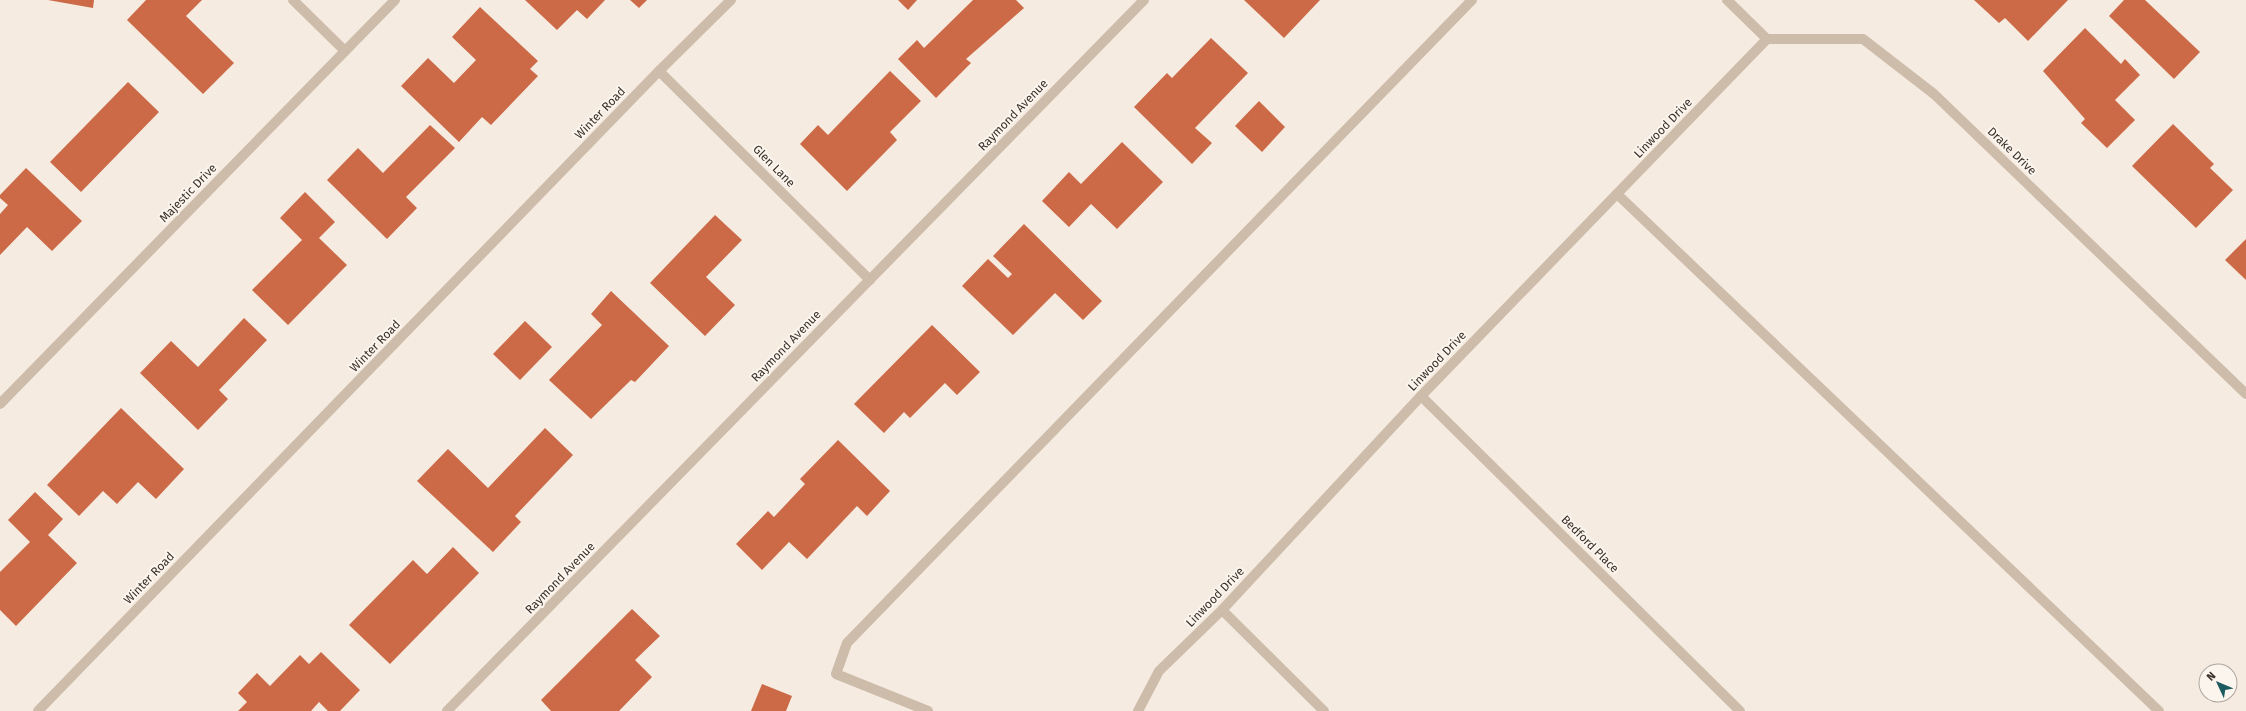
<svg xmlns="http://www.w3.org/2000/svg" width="2246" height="711" font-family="'Fira Sans',sans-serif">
<rect width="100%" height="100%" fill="#f5ebe0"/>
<g fill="#cc6a47">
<polygon points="48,0 94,0 93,8"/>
<polygon points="146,0 202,0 186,16 234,63 203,94 127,20"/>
<polygon points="525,0 605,0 587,19 577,10 557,30"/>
<polygon points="630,0 647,0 639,8"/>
<polygon points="898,0 917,0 908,10"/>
<polygon points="973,0 1016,0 1024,8 966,59 971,63 936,98 898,59 917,40 924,48"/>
<polygon points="1244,0 1320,0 1284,38"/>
<polygon points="1974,0 2068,0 2028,41 2005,18 1999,23"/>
<polygon points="2124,0 2145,0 2200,52 2174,79 2109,16"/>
<polygon points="480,7 538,61 530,69 538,76 491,125 482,117 459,142 401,86 428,58 454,83 476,60 452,37"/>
<polygon points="2085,28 2121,64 2125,59 2140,75 2115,100 2135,120 2107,148 2081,123 2085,119 2043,71"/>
<polygon points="1211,38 1248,73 1195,128 1212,143 1192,164 1134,107 1167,73 1172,78"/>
<polygon points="890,71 921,101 890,132 897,140 847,191 800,144 818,125 828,135"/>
<polygon points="128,82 159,112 81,192 50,162"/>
<polygon points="1259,101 1285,127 1262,152 1235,126"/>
<polygon points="2173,124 2214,164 2210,168 2233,190 2196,228 2132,166"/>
<polygon points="430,125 455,148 406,197 417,208 387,239 327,180 358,148 383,173"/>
<polygon points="1122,142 1163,182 1117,229 1091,204 1069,227 1042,201 1069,172 1081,184"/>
<polygon points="26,168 82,221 52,251 27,227 0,255 0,214 8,205 0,198 0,195"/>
<polygon points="305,192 335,222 319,238 347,265 288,325 252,290 302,240 280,218"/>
<polygon points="715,215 742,240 706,277 735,305 705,336 650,283"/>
<polygon points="1024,224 1102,301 1083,320 1055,293 1013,335 962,286 988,259 1008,278 1012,274 993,256"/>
<polygon points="2246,239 2246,280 2225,260"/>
<polygon points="611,291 669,346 635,382 631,380 591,419 549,380 602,325 591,314"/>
<polygon points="244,318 267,340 219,390 228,399 198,430 140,373 171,341 198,367"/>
<polygon points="525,321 552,347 520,380 493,354"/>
<polygon points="932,325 980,372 957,395 945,383 910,418 904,412 884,433 854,404"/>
<polygon points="121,408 184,469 156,499 138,482 117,504 103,491 79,516 47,485"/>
<polygon points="545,428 573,455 515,516 521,522 493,552 417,481 448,449 488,488"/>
<polygon points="838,440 890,491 867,516 857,506 807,559 789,542 762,570 736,544 768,511 774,517 805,484 800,479"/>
<polygon points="35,492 63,519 48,535 77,563 16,626 0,610 0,572 30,542 8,520"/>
<polygon points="453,547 479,573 390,664 349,625 413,560 427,574"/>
<polygon points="632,609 660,636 635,660 652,677 619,711 551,711 541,700"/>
<polygon points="321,652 360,690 340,711 328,711 319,702 311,711 238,711 247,702 238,693 257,673 270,686 300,655 309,664"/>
<polygon points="762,684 792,696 786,711 751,711"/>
</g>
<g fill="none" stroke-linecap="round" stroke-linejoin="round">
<g stroke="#cebcab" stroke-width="10">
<polyline points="293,0 345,51"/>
<polyline points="1727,0 1767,39 1863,39 1934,94 2246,394"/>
<polyline points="659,71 870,280"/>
<polyline points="1617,194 2159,711"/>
<polyline points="1421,396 1740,711"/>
<polyline points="0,404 395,0"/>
<polyline points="1222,610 1324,711"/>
<polyline points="38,711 659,71 731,0"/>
<polyline points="447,711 1144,0"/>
<polyline points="928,711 836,674 847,643 1472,0"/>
<polyline points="1138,711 1159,671 1222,610 1421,396 1767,39"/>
</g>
</g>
<g text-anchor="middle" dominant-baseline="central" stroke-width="4" stroke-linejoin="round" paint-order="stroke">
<g font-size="12" fill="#3b302a" stroke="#fbf5ee">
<text transform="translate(600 113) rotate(-46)">Winter Road</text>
<text transform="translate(1013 115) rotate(-46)">Raymond Avenue</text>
<text transform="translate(1663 128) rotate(-46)">Linwood Drive</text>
<text transform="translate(2012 151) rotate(44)">Drake Drive</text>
<text transform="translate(774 166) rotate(45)">Glen Lane</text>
<text transform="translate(188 193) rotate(-46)">Majestic Drive</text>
<text transform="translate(375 346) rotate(-46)">Winter Road</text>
<text transform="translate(786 346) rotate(-46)">Raymond Avenue</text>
<text transform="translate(1437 361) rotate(-46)">Linwood Drive</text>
<text transform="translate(1590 544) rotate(45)">Bedford Place</text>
<text transform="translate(149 578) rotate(-46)">Winter Road</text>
<text transform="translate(560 578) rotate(-46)">Raymond Avenue</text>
<text transform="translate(1215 597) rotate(-46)">Linwood Drive</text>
</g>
</g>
<g transform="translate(2218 683) rotate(314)"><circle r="19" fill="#fbf5ee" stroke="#aea6a0"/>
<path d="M0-3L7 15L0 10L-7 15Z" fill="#1d5a60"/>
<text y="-6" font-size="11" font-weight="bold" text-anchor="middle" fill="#3b302a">N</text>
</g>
</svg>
